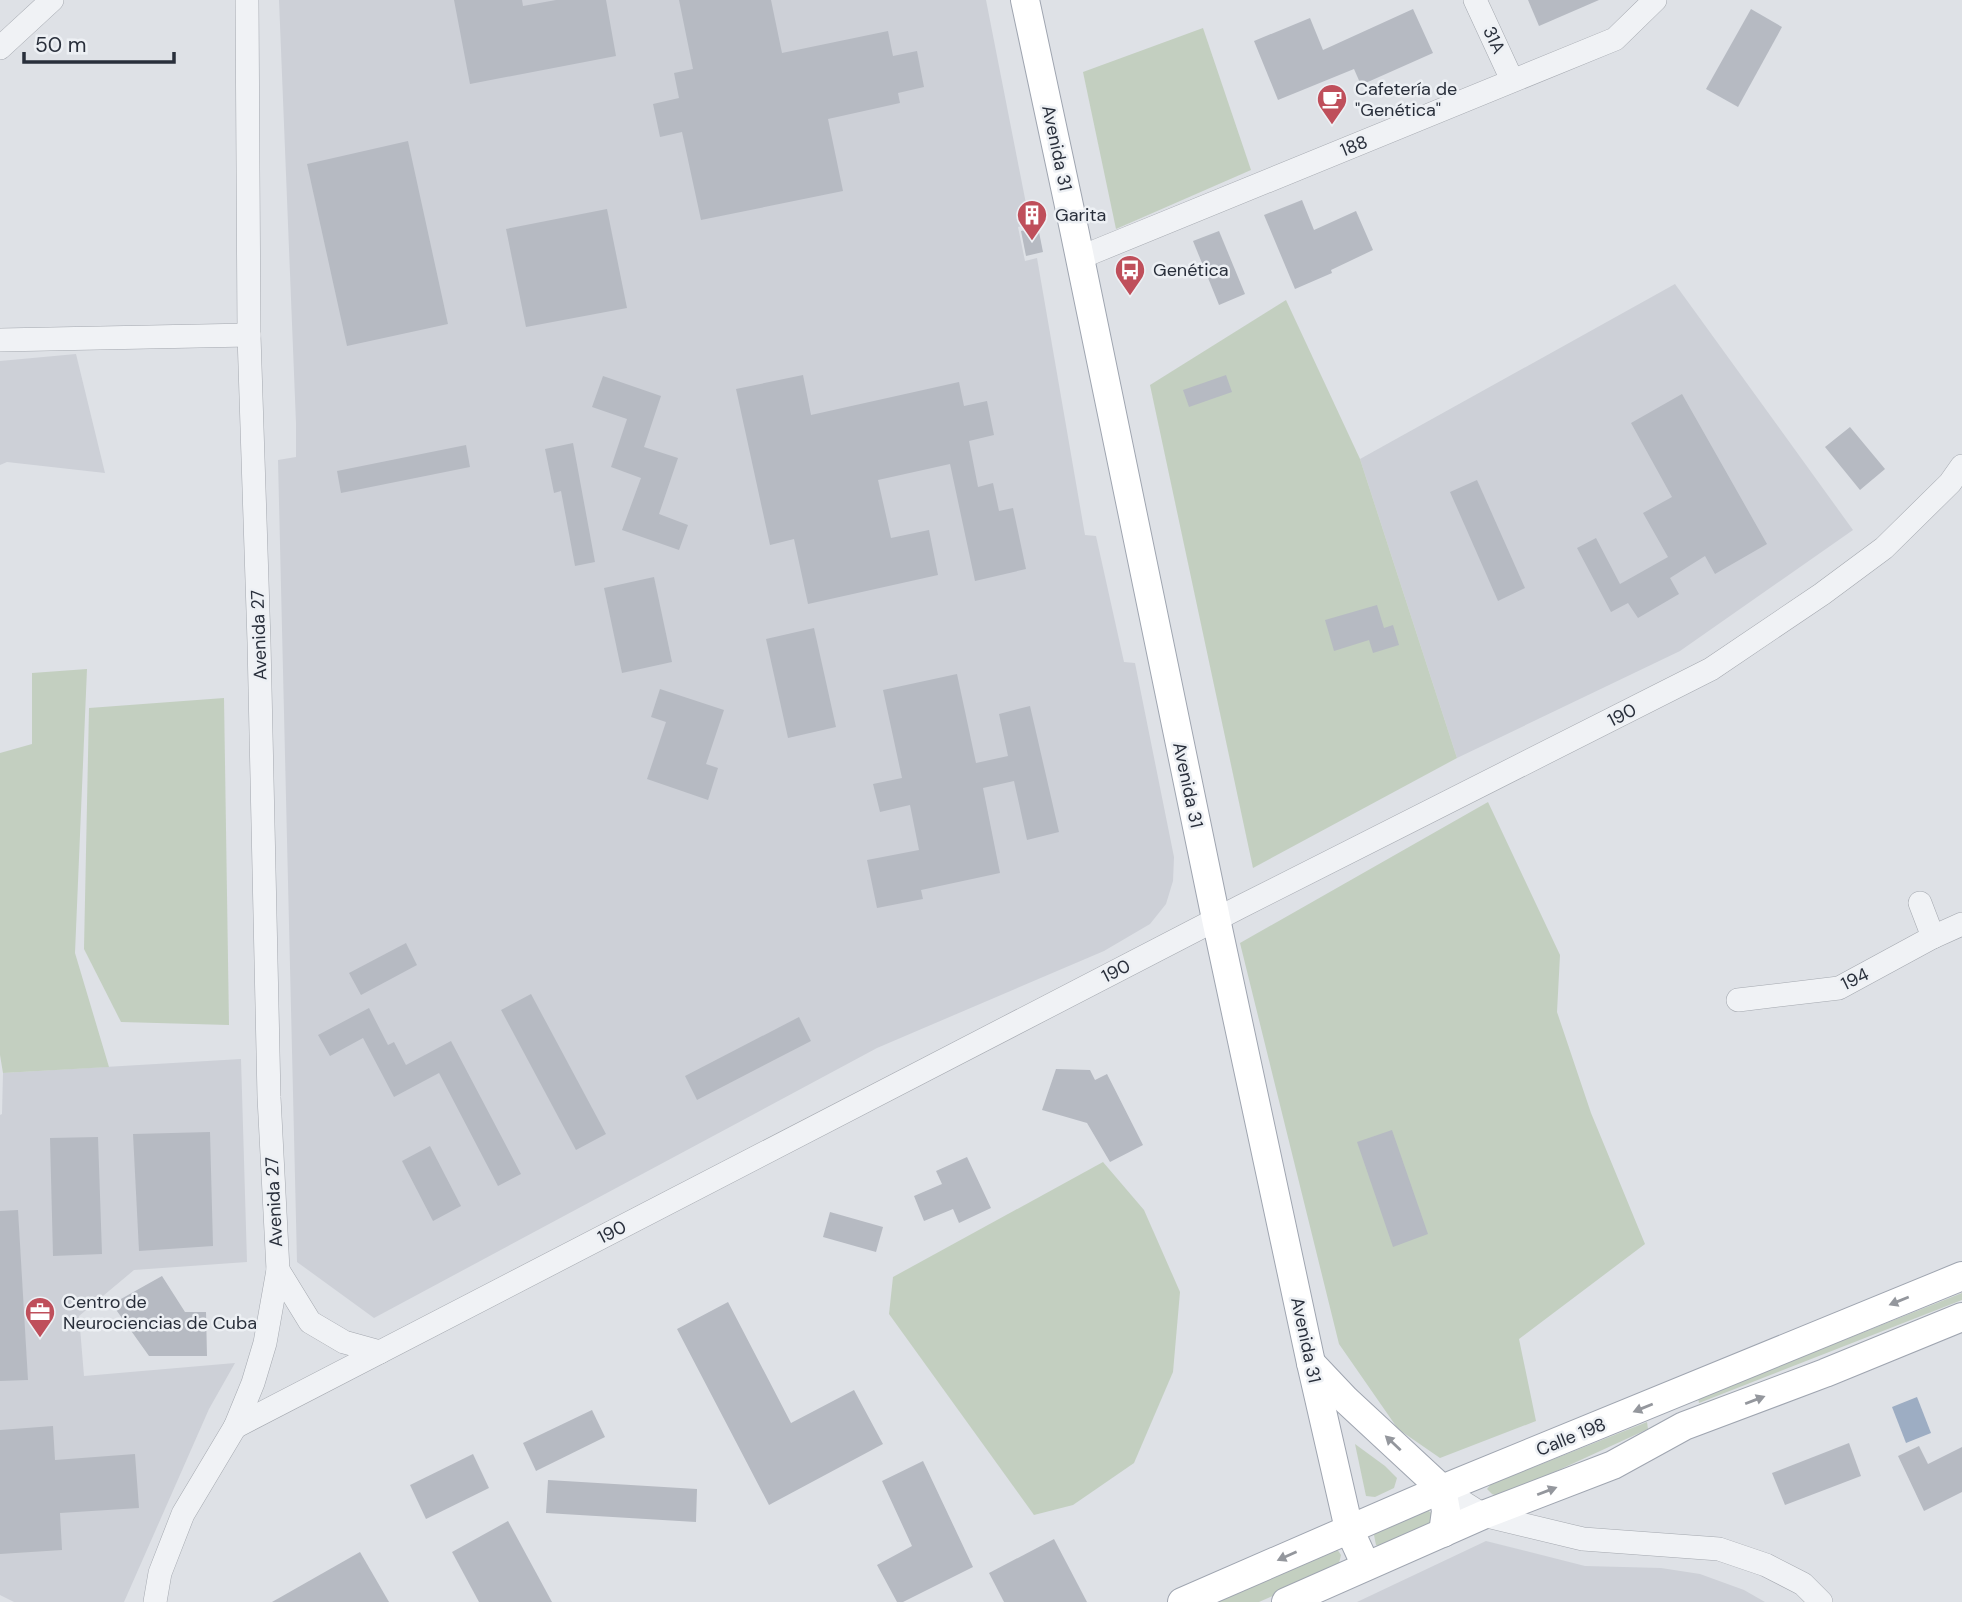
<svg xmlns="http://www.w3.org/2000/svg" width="1962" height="1602" font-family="'DM Sans',sans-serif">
<rect width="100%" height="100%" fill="#dee1e6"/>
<g fill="#cdd0d7">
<polygon points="279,0 986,0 1030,224 1018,227 1025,261 1037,258 1085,535 1096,536 1124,662 1135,663 1174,857 1173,881 1166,904 1150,924 1104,951 877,1048 374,1318 297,1262 278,460 296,457 296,423"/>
<polygon points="1675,284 1853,530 1680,651 1457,758 1360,459"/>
<polygon points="76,354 105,473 7,462 0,465 0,361"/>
<polygon points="241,1059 247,1262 134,1270 79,1316 84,1376 235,1363 209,1409 124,1602 14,1602 0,1595 0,1115 2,1114 3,1073"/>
<polygon points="1486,1541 1585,1566 1661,1568 1700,1574 1744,1590 1765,1602 1357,1602"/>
</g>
<g fill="#c3cfc0">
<polygon points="1203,28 1251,170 1116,229 1083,72"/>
<polygon points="1286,300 1360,459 1457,758 1253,868 1150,385"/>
<polygon points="87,669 75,953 109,1067 3,1073 0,1055 0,753 32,744 32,673"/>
<polygon points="224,698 229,1025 121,1022 84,949 89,708"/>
<polygon points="1488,802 1560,955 1557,1012 1591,1113 1645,1244 1519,1339 1536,1421 1440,1458 1398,1429 1339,1344 1240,943"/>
<polygon points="1103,1162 1144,1210 1180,1292 1173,1372 1134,1463 1073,1505 1034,1515 889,1314 893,1277"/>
<polygon points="1962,1293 1962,1300 1699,1403 1698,1398"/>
<polygon points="1647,1422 1648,1429 1500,1497 1492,1494 1487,1489 1491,1484"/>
<polygon points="1355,1444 1385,1466 1397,1478 1394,1488 1375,1497 1366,1496"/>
<polygon points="1426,1509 1434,1515 1430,1525 1382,1547 1376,1545 1374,1535 1378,1529"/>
<polygon points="1337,1549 1341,1555 1338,1567 1259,1602 1208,1602"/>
</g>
<polygon fill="#9dadc3" points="1917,1397 1931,1433 1906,1443 1892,1407"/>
<g fill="#b6bac2">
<polygon points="454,0 522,0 523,6 556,0 606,0 616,56 470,84"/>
<polygon points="679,0 771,0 782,53 888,31 893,56 917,51 924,87 898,93 900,103 828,119 843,191 701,220 682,132 660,137 653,104 679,98 674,73 693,69"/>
<polygon points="1528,0 1599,0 1539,26"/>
<polygon points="1413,9 1433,53 1361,85 1354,69 1278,100 1254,41 1310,18 1323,50"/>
<polygon points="1751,9 1782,27 1738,107 1706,89"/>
<polygon points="408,141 448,324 347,346 307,164"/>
<polygon points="1302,200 1314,230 1356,211 1373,250 1331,270 1332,273 1295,289 1264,215"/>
<polygon points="607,209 627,308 526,327 506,229"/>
<polygon points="1038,227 1043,252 1026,256 1021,231"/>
<polygon points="1219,231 1245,294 1219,305 1193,241"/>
<polygon points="803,375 811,415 959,382 964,406 987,401 994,435 969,441 978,487 993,483 999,511 1013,508 1026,569 975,581 950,464 878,480 891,538 929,530 938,575 808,604 794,539 770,545 736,389"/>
<polygon points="1226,375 1232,392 1189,407 1183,390"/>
<polygon points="603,376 661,396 644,447 678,458 659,514 688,525 679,550 622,530 641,478 611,467 627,419 592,407"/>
<polygon points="1682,394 1767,544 1715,574 1705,556 1670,578 1679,594 1638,618 1628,603 1611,612 1577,548 1596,538 1620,584 1668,557 1643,513 1672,497 1631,423"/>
<polygon points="1850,427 1885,469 1860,490 1825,447"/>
<polygon points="573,443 595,562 575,566 561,491 554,493 545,449"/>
<polygon points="466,445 470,467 341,493 337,471"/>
<polygon points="1477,480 1525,588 1498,601 1450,492"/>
<polygon points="654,577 672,662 622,673 604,588"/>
<polygon points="1377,605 1384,628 1393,625 1399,645 1373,653 1369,640 1334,651 1325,620"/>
<polygon points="814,628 836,727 788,738 766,639"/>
<polygon points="957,674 976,763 1008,756 999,714 1030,706 1059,832 1027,840 1014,781 983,788 1000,873 921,890 923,899 877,908 867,860 919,850 910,805 880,812 873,784 902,778 883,690"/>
<polygon points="660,689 724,710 706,764 718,768 708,800 647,779 666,722 651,717"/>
<polygon points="406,943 417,965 361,995 349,973"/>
<polygon points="531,994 606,1134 576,1150 501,1010"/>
<polygon points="369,1008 388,1045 394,1042 406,1065 451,1041 521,1174 498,1186 439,1073 394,1097 363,1038 330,1056 318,1035"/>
<polygon points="799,1017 811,1041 697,1100 685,1076"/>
<polygon points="1056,1069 1090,1070 1095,1080 1107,1074 1143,1145 1110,1162 1087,1123 1042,1110"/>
<polygon points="1392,1130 1428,1234 1393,1247 1357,1142"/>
<polygon points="210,1132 213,1246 139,1251 133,1134"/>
<polygon points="98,1137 102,1254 53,1256 50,1138"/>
<polygon points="430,1146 461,1206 433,1221 402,1161"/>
<polygon points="967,1157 991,1208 959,1223 953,1209 924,1221 914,1196 942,1184 936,1171"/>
<polygon points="18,1210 28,1380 0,1381 0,1211"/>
<polygon points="830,1212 883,1227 876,1252 823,1237"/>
<polygon points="162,1276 185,1312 206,1312 207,1356 149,1356 112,1304"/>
<polygon points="728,1302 791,1423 854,1390 883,1444 769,1505 677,1329"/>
<polygon points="592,1410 605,1437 536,1471 523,1443"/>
<polygon points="53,1426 55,1460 135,1454 139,1508 60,1513 62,1550 0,1554 0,1430"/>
<polygon points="1849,1443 1861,1476 1785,1505 1772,1473"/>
<polygon points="1919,1446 1928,1464 1962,1447 1962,1492 1924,1511 1898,1456"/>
<polygon points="473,1454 489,1488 426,1519 410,1485"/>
<polygon points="923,1461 973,1567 903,1602 897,1602 877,1565 912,1546 882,1481"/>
<polygon points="548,1480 697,1489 696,1522 546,1513"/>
<polygon points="508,1521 552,1602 479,1602 452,1552"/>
<polygon points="1054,1539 1087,1602 1004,1602 989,1573"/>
<polygon points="360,1552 389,1602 272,1602"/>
</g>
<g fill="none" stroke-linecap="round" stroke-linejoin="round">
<g stroke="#a4a8af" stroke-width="24">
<g id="minor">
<polyline points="1475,0 1512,80"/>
<polyline points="0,48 52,0"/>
<polyline points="1079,258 1615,39 1655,0"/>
<polyline points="0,340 249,335"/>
<polyline points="1920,903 1933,937"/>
<polyline points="1738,1000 1839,988 1933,937 1962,924"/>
<polyline points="278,1270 310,1322 344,1342 380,1352"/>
<polyline points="235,1427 1240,907 1711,669 1822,594 1884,548 1950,483 1962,466"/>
<polyline points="1442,1489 1483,1515 1583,1539 1719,1549 1766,1565 1803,1584 1821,1602"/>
<polyline points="155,1602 160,1573 183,1514 235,1427 253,1383 265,1343 278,1270 269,1097 259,642 249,335 247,0"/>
</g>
</g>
<g stroke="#9fa5b0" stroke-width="30">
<g id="major">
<polyline points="1025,0 1074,229 1216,919 1311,1363 1349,1529 1366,1566"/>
<polyline points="1311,1363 1346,1400 1442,1489 1446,1511 1443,1533"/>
<polyline points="1182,1602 1442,1489 1962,1276"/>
<polyline points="1286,1602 1483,1515 1613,1465 1684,1426 1825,1373 1962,1317"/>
</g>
</g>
<use href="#minor" stroke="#f0f2f5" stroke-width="23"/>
<use href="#major" stroke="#fff" stroke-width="28"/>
</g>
<defs><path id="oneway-solid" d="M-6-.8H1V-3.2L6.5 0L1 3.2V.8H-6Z" transform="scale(1.75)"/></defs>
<g fill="#94979d">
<use href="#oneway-solid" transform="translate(1899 1301) rotate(158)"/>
<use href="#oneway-solid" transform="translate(1755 1400) rotate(-21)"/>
<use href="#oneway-solid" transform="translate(1643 1408) rotate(158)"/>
<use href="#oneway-solid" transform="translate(1393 1443) rotate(-137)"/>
<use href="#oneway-solid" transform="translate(1547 1491) rotate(-21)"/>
<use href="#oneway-solid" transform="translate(1287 1556) rotate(156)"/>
</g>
<defs>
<g id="cafe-pin" transform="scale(1.575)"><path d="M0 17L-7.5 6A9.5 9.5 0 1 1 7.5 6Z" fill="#bf4f5b" stroke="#edf0f4"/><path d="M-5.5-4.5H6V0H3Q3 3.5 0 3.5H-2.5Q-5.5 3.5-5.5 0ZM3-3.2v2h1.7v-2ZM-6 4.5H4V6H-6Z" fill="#fff"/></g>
<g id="building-pin" transform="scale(1.575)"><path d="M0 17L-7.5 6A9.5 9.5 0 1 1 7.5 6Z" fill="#bf4f5b" stroke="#edf0f4"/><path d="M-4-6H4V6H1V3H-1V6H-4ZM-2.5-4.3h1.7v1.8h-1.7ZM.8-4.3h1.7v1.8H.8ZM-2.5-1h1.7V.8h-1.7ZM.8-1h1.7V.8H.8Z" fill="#fff"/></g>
<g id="bus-pin" transform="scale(1.575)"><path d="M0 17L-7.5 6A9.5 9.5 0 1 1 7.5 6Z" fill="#bf4f5b" stroke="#edf0f4"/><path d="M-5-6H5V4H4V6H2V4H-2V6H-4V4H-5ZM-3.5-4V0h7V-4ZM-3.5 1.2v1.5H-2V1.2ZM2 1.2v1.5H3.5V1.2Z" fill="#fff"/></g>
<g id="office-pin" transform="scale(1.575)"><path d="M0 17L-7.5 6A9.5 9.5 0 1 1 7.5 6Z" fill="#bf4f5b" stroke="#edf0f4"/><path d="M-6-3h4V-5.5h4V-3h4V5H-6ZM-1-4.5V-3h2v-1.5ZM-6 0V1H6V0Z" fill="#fff"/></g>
</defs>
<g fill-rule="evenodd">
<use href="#cafe-pin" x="1332" y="99"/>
<use href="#building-pin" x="1032" y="215"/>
<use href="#bus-pin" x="1130" y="270"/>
<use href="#office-pin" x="40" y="1312"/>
</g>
<g text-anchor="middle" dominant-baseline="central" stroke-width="5" stroke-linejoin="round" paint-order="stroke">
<g font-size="18" fill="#292f3b" stroke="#edf0f4">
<text transform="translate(1494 40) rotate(65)">31A</text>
<text transform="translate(1354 146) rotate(-22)">188</text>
<text transform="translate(1057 148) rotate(78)">Avenida 31</text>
<text transform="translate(259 635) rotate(-92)">Avenida 27</text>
<text transform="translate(1622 715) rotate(-27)">190</text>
<text transform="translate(1188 785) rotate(78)">Avenida 31</text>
<text transform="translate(1116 971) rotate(-27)">190</text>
<text transform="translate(1855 979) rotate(-26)">194</text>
<text transform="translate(274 1202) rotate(-93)">Avenida 27</text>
<text transform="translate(612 1232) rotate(-27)">190</text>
<text transform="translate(1306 1340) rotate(78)">Avenida 31</text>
<text transform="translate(1571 1437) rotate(-22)">Calle 198</text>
</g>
<g font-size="18" fill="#292f3b" stroke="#edf0f4" text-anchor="start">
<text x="1355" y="89">Cafetería de<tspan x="1355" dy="21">"Genética"</tspan></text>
<text x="1055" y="215">Garita</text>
<text x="1153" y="270">Genética</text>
<text x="63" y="1302">Centro de<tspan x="63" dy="21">Neurociencias de Cuba</tspan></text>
</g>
</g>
<path d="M24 52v10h150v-10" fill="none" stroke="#292f3b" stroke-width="3.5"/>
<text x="35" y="52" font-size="21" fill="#292f3b" stroke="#edf0f4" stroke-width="5" paint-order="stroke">50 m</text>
</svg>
